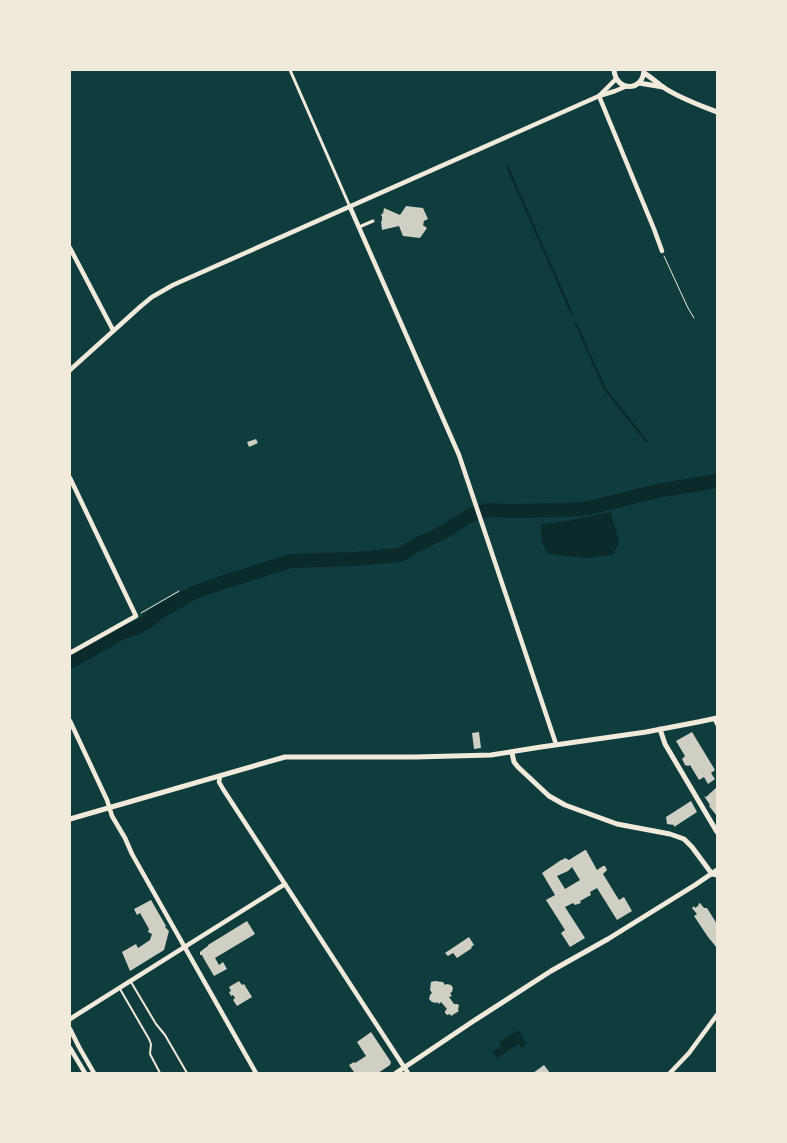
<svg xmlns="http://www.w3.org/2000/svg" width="787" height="1143" font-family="Inter,sans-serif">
<rect width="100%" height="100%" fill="#0f3d3e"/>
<g fill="#0a2a2b">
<polygon points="611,512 619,542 613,555 587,558 548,554 541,541 541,524 567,521"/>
<polygon points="518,1030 527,1044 521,1048 519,1044 497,1058 492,1052 501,1046 500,1042"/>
</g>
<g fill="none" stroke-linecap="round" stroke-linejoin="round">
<g stroke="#0a2a2b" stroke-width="2.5">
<polyline points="507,166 572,314"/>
<polyline points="576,324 605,389 647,442"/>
</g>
<polyline stroke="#0a2a2b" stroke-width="14" points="70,662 125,631 134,629 144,624 156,614 193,593 224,582 291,561 354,559 399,555 405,553 414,546 440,534 471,515 487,510 513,511 567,510 589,508 657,491 717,481"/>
</g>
<g fill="#cfcfc3" fill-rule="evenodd">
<polygon points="406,206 423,208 428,219 424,221 423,225 427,228 420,238 403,236 399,226 382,230 381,221 382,221 382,216 381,216 382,213 383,214 384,208 400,215"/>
<polygon points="256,439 258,443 249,447 247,442"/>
<polygon points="479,732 481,748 474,749 472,733"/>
<polygon points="692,732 715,770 711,773 715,779 708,784 704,777 699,780 690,765 688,766 685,765 682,759 685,756 676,741"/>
<polygon points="717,787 717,816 709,806 710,805 704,796 706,797"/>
<polygon points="691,801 697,812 674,827 674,825 667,824 666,817"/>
<path d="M585,850H586L597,870L603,866H605L607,870L603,874L619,900L624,897L632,911L617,920L597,888L590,892L591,895L580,901L581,903L575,905L573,903L565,907L585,938L570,947L561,933L565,930L546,900L555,895L542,873L561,860H562L565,858L569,860ZM572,867L580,880L565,889L557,876L568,871Z"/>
<polygon points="151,900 166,926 165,927 169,931 164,950 130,971 122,952 136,944 138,948 150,940 152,934 148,932 149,929 140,913 137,915 134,909"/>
<polygon points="700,903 704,908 707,908 717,924 717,948 708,937 694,916 697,914 692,908 694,906 695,908 699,905 698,904"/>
<polygon points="247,921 255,934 215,958 219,965 223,962 227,969 214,976 204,959 202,955 200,955 200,952 205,948 208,946 208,945"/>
<polygon points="469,937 474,945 471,947 472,948 457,958 453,953 448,956 445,953"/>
<polygon points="239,981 242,985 244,984 252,997 237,1006 233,1000 235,998 233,995 231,996 229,992 231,991 229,987"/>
<polygon points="435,981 443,982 445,985 447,984 451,985 453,988 452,992 450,993 452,996 449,997 454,1004 457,1004 459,1005 458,1010 459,1011 451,1016 450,1014 447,1015 445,1013 445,1011 447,1009 441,1002 439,1004 437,1002 436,1003 432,1002 429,999 430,995 432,993 430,990 431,982"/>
<polygon points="371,1032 391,1062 390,1065 378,1073 352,1073 354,1072 349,1065 354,1062 355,1063 366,1056 357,1042"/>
<polygon points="544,1065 550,1073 533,1073"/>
</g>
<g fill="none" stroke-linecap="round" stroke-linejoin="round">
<g stroke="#f1e9da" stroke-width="1">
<polyline points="664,256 688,308 694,318"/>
<polyline points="141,613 179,591"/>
</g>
<g stroke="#f1e9da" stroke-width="2">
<polyline points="131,982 156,1024 165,1035 187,1073"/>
<polyline points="120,989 149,1039 151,1044 150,1054 160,1073"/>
</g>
<g stroke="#f1e9da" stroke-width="3">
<polyline points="290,70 350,207"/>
<polyline points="359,227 373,221"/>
<polyline points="714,719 717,725"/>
</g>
<g stroke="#f1e9da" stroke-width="4.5">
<polyline points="600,95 616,79"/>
<polyline points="599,96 654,229 662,251"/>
<polyline points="350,207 459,455 556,744"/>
<polyline points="70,248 113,330"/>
<polyline points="70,370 141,306 152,297 173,285 599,96 615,91 627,86"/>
<polyline points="70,478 136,616 70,653"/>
<polyline points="70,721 107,800 112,816 125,838 132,854 256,1073"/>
<polyline points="220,776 219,782 223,789 408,1073"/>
<polyline points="70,1019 285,884"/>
<polyline points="70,1029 79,1047 94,1073"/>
<polyline points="70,1048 85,1073"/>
<polyline points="670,1073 689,1053 717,1015"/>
</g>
<g stroke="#f1e9da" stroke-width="5">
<path d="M614,70C616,92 643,92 644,70"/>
<path d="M644,73C651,77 657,83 663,87C679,98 699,105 717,112"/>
<polyline points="639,83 663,87"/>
<polyline points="660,729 665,744 717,832"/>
<polyline points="512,753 514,762 518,767 549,796 565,805 617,824 670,834 684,839 692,847 712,874 717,875"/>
<polyline points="70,819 285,757 415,757 491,755 541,747 646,732 698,722 717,718"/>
<polyline points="396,1073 472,1022 551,971 608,939 695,885 717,870"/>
</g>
</g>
<rect width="787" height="1143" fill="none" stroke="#f1e9da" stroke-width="142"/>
</svg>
